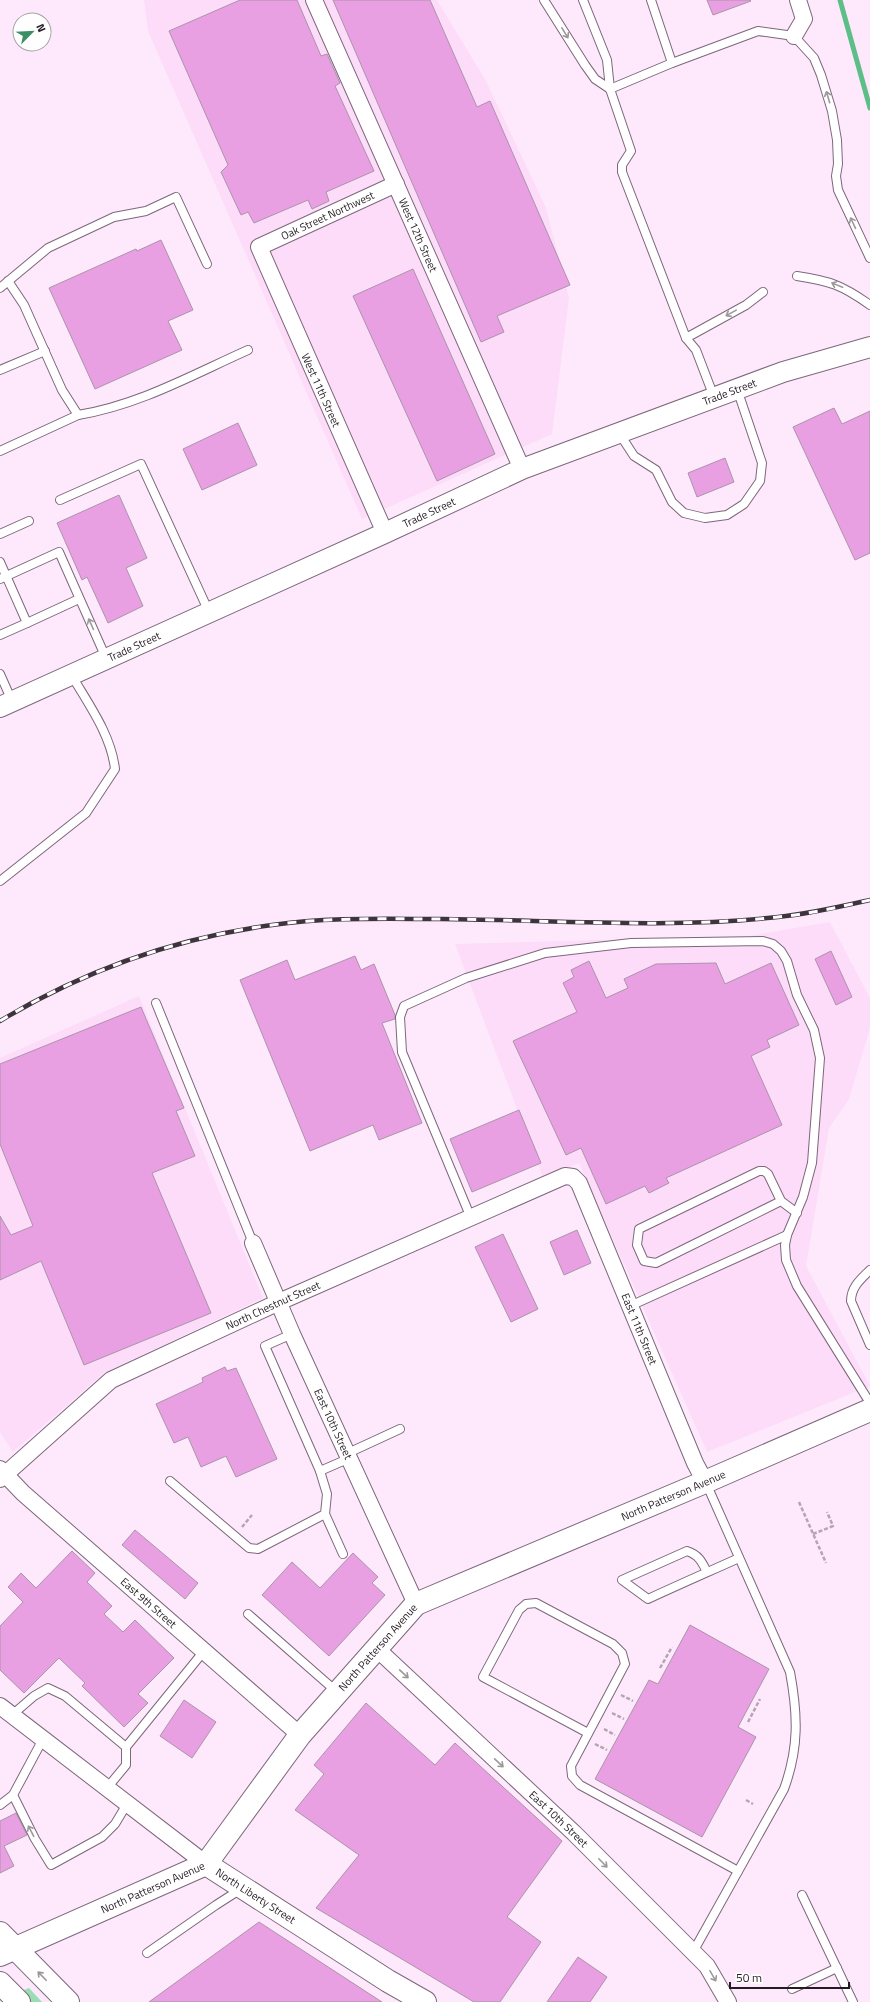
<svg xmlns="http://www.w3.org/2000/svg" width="870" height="2002" font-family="'Titillium Web',sans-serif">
<rect width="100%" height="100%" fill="#fee9fc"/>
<g fill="#fcdcf9">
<polygon points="144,0 437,0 486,81 546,208 569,298 552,434 362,519 148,31"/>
<polygon points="830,922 870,998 870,1028 849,1099 829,1128 806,1266 870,1386 707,1452 579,1163 543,1178 455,944 749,936"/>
<polygon points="139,996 263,1298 104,1373 13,1452 0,1432 0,1058"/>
</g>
<polygon fill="#97dfb3" points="29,1988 42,2002 31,2002 23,1994 24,1990"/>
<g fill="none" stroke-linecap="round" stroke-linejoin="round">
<polyline stroke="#5ebe87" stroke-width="5" points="840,0 870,108"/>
</g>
<g fill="#e8a0e3" stroke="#ab93a9">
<polygon points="240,0 297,0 321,56 327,54 340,83 335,86 374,171 326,192 329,201 312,209 308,200 254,223 248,212 241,215 221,172 228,165 169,31"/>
<polygon points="333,0 430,0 477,107 490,101 570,285 497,316 504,332 481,342"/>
<polygon points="707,0 750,0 751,1 713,15"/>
<polygon points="161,240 193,310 168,321 182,350 95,389 49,288 136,249 137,251"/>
<polygon points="413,269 495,454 437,481 353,296"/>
<polygon points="834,408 842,424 870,411 870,553 855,560 793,427"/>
<polygon points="238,423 257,465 202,490 183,449"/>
<polygon points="725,458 734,482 697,497 688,473"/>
<polygon points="119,495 147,558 126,568 143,606 108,623 87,577 82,580 57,523"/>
<polygon points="831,951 852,997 836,1005 815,959"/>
<polygon points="355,956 361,970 374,964 395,1015 395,1019 382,1023 422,1123 379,1140 373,1125 310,1151 240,980 287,960 295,980"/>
<polygon points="589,961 606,998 628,988 624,979 656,964 716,963 725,984 771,963 799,1025 767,1040 770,1047 751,1056 782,1125 666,1178 669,1183 649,1193 645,1186 606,1204 581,1148 566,1155 513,1041 577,1012 563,983 574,977 571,970"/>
<polygon points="141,1007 184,1108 176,1111 195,1156 152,1173 211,1313 84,1365 41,1261 0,1280 0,1216 11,1235 33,1226 0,1144 0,1064"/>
<polygon points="519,1110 541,1163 472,1192 450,1139"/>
<polygon points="577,1230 591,1263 564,1275 550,1242"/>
<polygon points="503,1234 538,1309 511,1322 475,1247"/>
<polygon points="225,1367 227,1371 236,1368 277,1459 236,1477 226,1456 201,1467 188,1437 174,1443 156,1404 203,1382 202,1378"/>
<polygon points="135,1530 198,1583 185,1599 122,1545"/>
<polygon points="72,1551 95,1573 87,1582 112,1606 104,1614 123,1632 135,1620 174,1658 138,1694 148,1703 124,1727 82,1686 85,1683 59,1658 24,1693 0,1670 0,1626 23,1602 8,1587 21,1573 36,1588"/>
<polygon points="353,1553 378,1577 372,1583 385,1595 329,1656 262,1595 292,1562 320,1588"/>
<polygon points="690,1625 769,1669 738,1727 756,1737 702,1837 595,1779 649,1680 658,1684"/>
<polygon points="184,1700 216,1722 192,1758 160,1736"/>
<polygon points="366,1703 435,1765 455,1743 562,1841 507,1917 541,1942 500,2002 474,2002 316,1908 359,1855 295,1810 324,1774 314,1765"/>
<polygon points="16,1813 27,1835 4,1846 14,1866 0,1873 0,1821"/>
<polygon points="259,1922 382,2002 149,2002"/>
<polygon points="578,1957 607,1977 590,2002 547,2002"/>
</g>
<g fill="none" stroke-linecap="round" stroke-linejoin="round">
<g stroke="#7d677b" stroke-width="10">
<g id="service">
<polyline points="544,0 585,65 595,79 610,89"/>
<polyline points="583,0 607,60 610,89"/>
<polyline points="651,0 672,63 758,31 794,36 814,58 821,75 832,111 837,140 838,164 836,176 838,190 870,258"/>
<polyline points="672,63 610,89 631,151 622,165 622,172 686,338 696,350 714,397"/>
<path d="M797,276C830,281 842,285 870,305"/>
<path d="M8,281L24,305L62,390L78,415C139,405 192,375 248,350"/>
<polyline points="0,288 48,248 114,217 146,211 176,197 207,264"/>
<polyline points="686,338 746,305 763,292"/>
<polyline points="0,370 45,351"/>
<polyline points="619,433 634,456 656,470 672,502 684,513 705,518 727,515 744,504 760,481 762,463 737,389"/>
<polyline points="0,451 78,415"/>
<polyline points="60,500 141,464 209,612"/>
<polyline points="0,534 29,521"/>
<polyline points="0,562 27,623 79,599"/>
<polyline points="0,579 59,552 106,658"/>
<polyline points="0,635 27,623"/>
<polyline points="0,674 12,701"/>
<path d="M0,881L86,813L115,769C111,735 89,705 72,676"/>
<polyline points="156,1003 253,1243"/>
<polyline points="781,1201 656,1263 644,1261 637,1245 639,1229 759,1171 764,1171 768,1174 781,1201 797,1213"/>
<polyline points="471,1218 402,1052 400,1017 404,1006 466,978 545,953 631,943 763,941 773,944 781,951 787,961 797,995 814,1030 820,1058 812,1163 803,1197 787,1235 785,1245 786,1260 797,1286 870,1403"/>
<path d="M870,1270C861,1279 851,1287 851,1301L870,1345"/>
<polyline points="630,1306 787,1235"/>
<polyline points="348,1453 400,1429"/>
<polyline points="320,1471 350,1458"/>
<polyline points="170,1481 249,1548 258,1549 325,1514 327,1494 320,1471 265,1346 292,1334"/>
<polyline points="325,1514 343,1554"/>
<path d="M707,1572C702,1562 699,1555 687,1551L622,1580L648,1599C678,1585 708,1572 739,1558"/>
<polyline points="248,1614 337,1692"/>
<polyline points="12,1715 34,1696 48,1688 65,1696 126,1747 126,1765 107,1788"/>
<polyline points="588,1733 483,1677 519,1610 526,1604 536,1603 613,1644 622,1653 625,1664 571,1766 572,1776 580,1785 738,1871"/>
<polyline points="126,1747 204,1651"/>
<polyline points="13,1795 35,1839 51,1865 102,1837 115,1824 127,1804"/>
<polyline points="0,1805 13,1795 43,1739"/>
<polyline points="802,1895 853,2002"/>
<path d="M693,1952L784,1789C799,1748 798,1715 790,1672L706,1483"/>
<polyline points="147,1953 216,1905 241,1889"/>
<polyline points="792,1989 837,1968"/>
</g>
</g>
<g stroke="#7d677b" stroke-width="18">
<g id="minor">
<path id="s1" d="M314,0L522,469"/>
<polyline points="794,36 804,19 798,0"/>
<path id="s2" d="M385,533L259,247L396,184"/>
<path id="s3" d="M253,1243L292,1334L416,1604"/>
<path id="s4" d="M0,1469L23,1493L300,1735"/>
<path id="s5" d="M0,1479L111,1380L279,1302L565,1176L573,1177L579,1183L695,1463L705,1482"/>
<path id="s6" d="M376,1648L574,1833L707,1966L728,2002"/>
<polyline points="0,1706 206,1864"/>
</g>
</g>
<g stroke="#7d677b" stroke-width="22">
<g id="tertiary">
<path id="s7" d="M0,707L385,533L522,469L783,372L870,347"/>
</g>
</g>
<g stroke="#7d677b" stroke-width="24">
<g id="secondary">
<path id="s8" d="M206,1864L388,1981L425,2002"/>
<path id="s9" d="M0,1955L206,1864L300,1735L416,1604L705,1482L870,1410"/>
</g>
</g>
<g stroke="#7d677b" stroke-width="24">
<g id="primary">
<polyline points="0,1933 68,2002"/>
<polyline points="0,1983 19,2002"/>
</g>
</g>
<g stroke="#b5a4b3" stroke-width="2.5" stroke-dasharray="4 2" stroke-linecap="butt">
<polyline points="799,1502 826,1563"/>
<polyline points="242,1527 252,1515"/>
<polyline points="813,1534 833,1526 827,1512"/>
<polyline points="660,1668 672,1647"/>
<polyline points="621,1695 633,1701"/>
<polyline points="612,1713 624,1719"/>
<polyline points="748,1722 760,1699"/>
<polyline points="604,1729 615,1735"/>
<polyline points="595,1744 607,1750"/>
<polyline points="746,1800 753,1804"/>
</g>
<use href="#service" stroke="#fff" stroke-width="8"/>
<use href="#minor" stroke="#fff" stroke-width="16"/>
<use href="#tertiary" stroke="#fff" stroke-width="20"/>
<use href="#secondary" stroke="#fff" stroke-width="22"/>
<use href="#primary" stroke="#fff" stroke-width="22"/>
<g stroke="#3e343d" stroke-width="4.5">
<path id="rail" d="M0,1021C83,971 176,938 272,925C328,917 386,919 442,919C553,920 667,929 778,917C809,914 839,907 870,900"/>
</g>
<use href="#rail" stroke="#fefefe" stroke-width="3" stroke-dasharray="9" stroke-linecap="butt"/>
</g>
<defs><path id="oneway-shaft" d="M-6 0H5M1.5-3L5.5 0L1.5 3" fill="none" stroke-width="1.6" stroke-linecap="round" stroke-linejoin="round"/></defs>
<g stroke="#9c989c">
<use href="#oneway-shaft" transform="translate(565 33) rotate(58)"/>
<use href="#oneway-shaft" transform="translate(828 97) rotate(-106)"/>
<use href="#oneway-shaft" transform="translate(853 223) rotate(-115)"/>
<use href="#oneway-shaft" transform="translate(837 285) rotate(-158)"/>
<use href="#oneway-shaft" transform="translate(731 313) rotate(151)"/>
<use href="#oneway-shaft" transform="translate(91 624) rotate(-114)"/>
<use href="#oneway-shaft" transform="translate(404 1674) rotate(43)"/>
<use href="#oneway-shaft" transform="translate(499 1763) rotate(43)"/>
<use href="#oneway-shaft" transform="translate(31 1831) rotate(-117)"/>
<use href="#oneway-shaft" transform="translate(603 1863) rotate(45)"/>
<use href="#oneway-shaft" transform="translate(42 1976) rotate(-134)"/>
<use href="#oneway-shaft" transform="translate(713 1976) rotate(60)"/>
</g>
<g text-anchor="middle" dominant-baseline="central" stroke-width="4" stroke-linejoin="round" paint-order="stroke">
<g font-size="11" fill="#231a22" stroke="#fefefe">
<text stroke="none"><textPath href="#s2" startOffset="388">Oak Street Northwest</textPath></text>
<text stroke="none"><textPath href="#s1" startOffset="257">West 12th Street</textPath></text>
<text transform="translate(321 390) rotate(66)">West 11th Street</text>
<text stroke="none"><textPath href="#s7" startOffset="795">Trade Street</textPath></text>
<text stroke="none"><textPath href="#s7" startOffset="471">Trade Street</textPath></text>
<text stroke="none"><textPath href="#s7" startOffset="147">Trade Street</textPath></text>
<text stroke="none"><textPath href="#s5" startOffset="327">North Chestnut Street</textPath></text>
<text stroke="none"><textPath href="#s5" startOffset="821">East 11th Street</textPath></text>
<text stroke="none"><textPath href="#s3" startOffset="198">East 10th Street</textPath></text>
<text stroke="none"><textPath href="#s9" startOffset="839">North Patterson Avenue</textPath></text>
<text stroke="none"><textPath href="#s4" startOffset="200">East 9th Street</textPath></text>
<text stroke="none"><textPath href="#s9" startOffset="502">North Patterson Avenue</textPath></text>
<text stroke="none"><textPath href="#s6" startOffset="250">East 10th Street</textPath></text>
<text stroke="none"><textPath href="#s9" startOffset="167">North Patterson Avenue</textPath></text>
<text stroke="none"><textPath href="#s8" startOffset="59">North Liberty Street</textPath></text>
</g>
</g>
<g transform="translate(32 32) rotate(66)"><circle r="19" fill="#fefefe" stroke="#a6a3a6"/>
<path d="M0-3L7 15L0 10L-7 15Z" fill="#3c8f62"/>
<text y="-6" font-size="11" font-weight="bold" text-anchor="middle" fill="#231a22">N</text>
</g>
<path d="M730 1982v6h119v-6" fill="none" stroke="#231a22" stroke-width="2"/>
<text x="736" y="1982" font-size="12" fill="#231a22" stroke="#fefefe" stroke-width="3" paint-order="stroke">50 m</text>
</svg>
